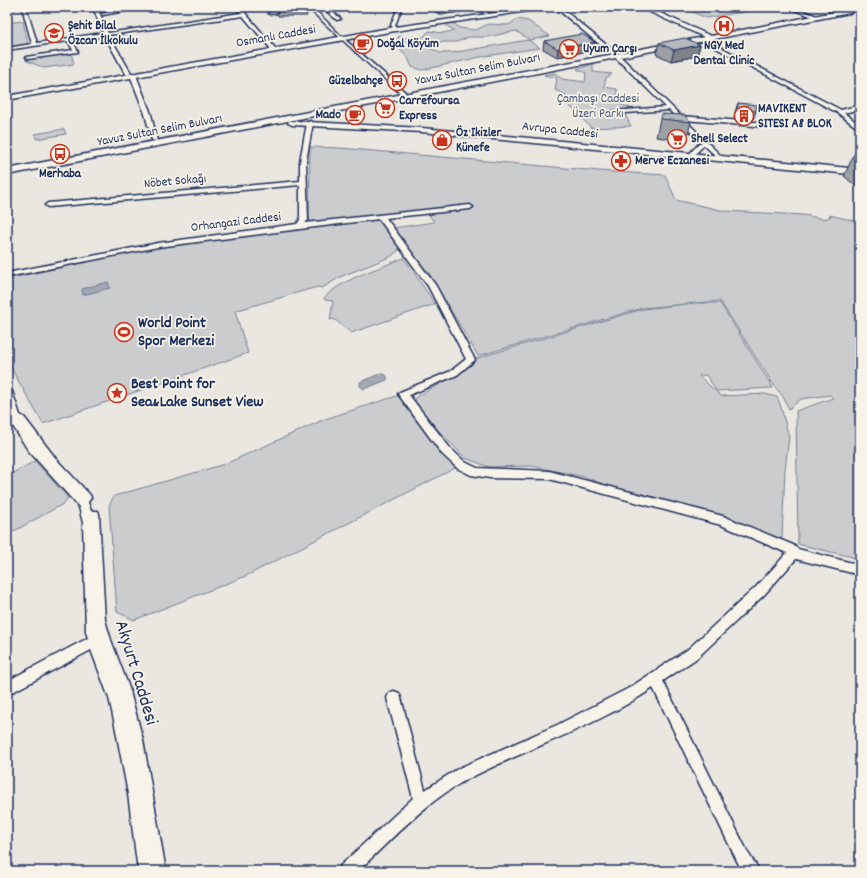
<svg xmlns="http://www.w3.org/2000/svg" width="867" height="878" font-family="Dekko,sans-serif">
<rect width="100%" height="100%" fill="#eae7e0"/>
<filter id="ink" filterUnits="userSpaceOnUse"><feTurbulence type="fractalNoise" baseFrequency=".025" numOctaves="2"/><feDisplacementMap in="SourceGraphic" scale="8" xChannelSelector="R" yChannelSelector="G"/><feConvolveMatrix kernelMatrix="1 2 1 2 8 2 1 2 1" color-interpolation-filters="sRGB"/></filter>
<g filter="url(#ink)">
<g fill="#cbcccd" stroke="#737e96">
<polygon points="682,7 756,7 762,9 706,18"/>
<polygon points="517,19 528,21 550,36 530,40 516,31 487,37 469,37 457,42 441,42 429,45 430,48 440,53 451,53 528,40 540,48 485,56 422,70 412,67 408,58 394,44 399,36 411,39 422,38 429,31 442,33 454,31 442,22 451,20 459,28 476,30 488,24 509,25"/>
<polygon points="23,21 28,44 7,47 7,23"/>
<polygon points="71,53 74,64 44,68 25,60"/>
<polygon points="593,64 593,72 612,74 606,78 604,87 617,89 618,103 635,110 623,111 631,126 591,128 572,108 563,102 566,95 555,90 557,78 544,75 555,73 562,79 585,82 586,73 577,69"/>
<polygon points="64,129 66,134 36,139 35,134"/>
<polygon points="310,147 340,148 599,171 665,175 676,200 725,211 803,215 824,219 830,217 829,215 860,222 860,559 798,544 796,411 833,398 830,395 801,399 789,409 782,395 775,387 720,301 642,308 478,356 430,275 393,228 434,222 426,210 311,223 309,216"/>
<polygon points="374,220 381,221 399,245 398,251 390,257 342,276 322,288 317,287 235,311 248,353 43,424 7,361 7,279 147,249"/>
<path d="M404,258L435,304L351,333L334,319L330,320L333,301L325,300L324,298C341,279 380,268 404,258Z"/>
<polygon points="695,303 720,303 773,388 717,391 706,375 699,376 721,396 765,394 777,397 780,404 789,437 785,470 782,539 690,509 644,501 585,477 531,466 489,467 465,458 414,405 416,397 440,384 471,360 643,309"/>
<polygon points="403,394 461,465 246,576 134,620 117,612 109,506 114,496 225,464 325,419"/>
<polygon points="35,461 68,498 63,504 7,535 7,476"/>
</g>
<g fill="#a3a8b4" stroke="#6d7892">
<polygon points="108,282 110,288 83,295 82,289"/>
<polygon points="382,373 387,376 387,380 364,389 360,386 360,382"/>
</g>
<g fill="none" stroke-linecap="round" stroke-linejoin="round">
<g stroke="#1b2f5e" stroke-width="3">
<g id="minor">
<polygon points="21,7 7,10 7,8"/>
<polygon points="22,7 26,7 37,43 103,33 93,7 97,7 108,33 241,13 236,7 240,7 275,48 271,49 243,16 109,35 131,73 128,75 125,73 105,36 73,41 78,52 28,59 26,57 73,50 68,41 7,50 7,48 32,44"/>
<polygon points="137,7 147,7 103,15 101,14"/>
<polygon points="307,7 312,7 342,37 405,92 405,94 401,94"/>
<polygon points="322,7 327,7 341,19 337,20"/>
<polygon points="396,7 400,7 401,10 395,25 397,29 395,30 391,25 397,10"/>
<polygon points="475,7 480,7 489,13 485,14"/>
<polygon points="555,7 560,7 621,57 681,116 766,123 769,125 766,127 685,120 721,156 718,158 704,145 695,154 691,154 691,152 699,144 702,143 669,110 611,114 611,112 613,111 666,107 617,59"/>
<polygon points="787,7 793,7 817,16 813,17"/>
<polygon points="292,9 290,11 270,14 268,13"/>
<polygon points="705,39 841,110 860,105 860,109 844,113 860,125 860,130 838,113 703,41"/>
<polygon points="133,73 136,75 151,114 157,141 152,140 145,114 130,75"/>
<path d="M310,121L313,123L306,161L308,220L305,223L470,205L473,207L470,209L386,218L436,286L475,360L457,375L409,395L450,448L465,462L477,468L549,471L723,516L793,545L798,549L860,565V575L796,559L764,595L697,658L663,681L748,853L760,871H743L738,863L653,688C596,727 530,747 470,778C427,800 393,838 358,871H339L341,865L413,798L387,698L389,693L394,691L399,693L401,698L425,790L459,768L557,725L629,688L687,650L756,587L787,553L721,525L549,479L490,478L471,475L457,468L442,454L398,394L400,392L451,371L466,359L428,286L379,219L158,247L7,277V273L158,243L297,224L300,220V185L48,207L45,205L48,203L300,181V161L307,123Z"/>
<polygon points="7,388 12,391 20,415 24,417 57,460 90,495 91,498 88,502 91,511 98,511 99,514 105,620 111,640 129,688 143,740 166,871 138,871 128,794 115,725 109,698 91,650 7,695 7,681 88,638 86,632 83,523 79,507 28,450 11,423 7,425 7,417 11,415 7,405"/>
</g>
</g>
<g stroke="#1b2f5e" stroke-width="3">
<g id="major">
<polygon points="539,7 554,7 395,31 7,100 7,96 395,27"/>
<polygon points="639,7 647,7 711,36 860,7 860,11 7,175 7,169 704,37"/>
<polygon points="289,121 422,128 860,169 860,175 422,132 292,125 288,123"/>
</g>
</g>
<use href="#minor" fill="#f7f3e8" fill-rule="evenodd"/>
<use href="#major" fill="#f7f3e8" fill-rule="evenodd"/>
</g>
<g fill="#9da0a4" stroke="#1b2f5e">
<polygon points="277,7 306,7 307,16 278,16"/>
<polygon points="429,7 466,7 466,11 440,15 429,8"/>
<polygon points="544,41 595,42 594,50 557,57 543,49"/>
<polygon points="659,43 700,45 697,56 671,61 656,54"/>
<polygon points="738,103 756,111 753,120 734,119 735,112"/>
<polygon points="661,114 691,122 686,141 656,137 657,133"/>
<polygon points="857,148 860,148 860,190 844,176"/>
</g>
<g fill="#7f8286" stroke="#1b2f5e">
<polygon points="440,7 466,7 466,11 440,15"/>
<polygon points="595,42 594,50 557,57 558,49"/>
<polygon points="700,45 697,56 671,61 674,50"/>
</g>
<g fill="#b6babf" stroke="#1b2f5e">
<polygon points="582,34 595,42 558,49 544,41"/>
<polygon points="685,38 700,45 674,50 659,43"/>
<polygon points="738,103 757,105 756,111 737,110"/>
<polygon points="661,114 684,115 691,122 661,119"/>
</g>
</g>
<defs>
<g id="hospital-ring" transform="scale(1)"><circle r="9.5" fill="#f7f3e8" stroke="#c8321e" stroke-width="1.5"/><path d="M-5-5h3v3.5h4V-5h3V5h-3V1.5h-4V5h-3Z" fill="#c8321e"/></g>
<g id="school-ring" transform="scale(1)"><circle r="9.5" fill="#f7f3e8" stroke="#c8321e" stroke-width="1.5"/><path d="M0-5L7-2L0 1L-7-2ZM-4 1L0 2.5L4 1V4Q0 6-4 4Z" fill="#c8321e"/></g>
<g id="cafe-ring" transform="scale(1)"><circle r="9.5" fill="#f7f3e8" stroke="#c8321e" stroke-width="1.5"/><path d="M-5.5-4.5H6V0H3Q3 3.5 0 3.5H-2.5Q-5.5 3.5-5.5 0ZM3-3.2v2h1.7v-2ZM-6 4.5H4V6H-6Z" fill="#c8321e"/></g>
<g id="supermarket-ring" transform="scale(1)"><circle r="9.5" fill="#f7f3e8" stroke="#c8321e" stroke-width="1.5"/><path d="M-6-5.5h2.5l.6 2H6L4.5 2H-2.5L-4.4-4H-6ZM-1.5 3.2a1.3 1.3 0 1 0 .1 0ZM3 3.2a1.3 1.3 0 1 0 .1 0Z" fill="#c8321e"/></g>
<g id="bus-ring" transform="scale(1)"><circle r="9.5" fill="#f7f3e8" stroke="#c8321e" stroke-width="1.5"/><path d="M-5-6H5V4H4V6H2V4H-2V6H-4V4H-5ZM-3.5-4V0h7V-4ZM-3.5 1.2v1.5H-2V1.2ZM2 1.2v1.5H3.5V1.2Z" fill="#c8321e"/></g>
<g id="building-ring" transform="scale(1)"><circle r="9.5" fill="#f7f3e8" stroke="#c8321e" stroke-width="1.5"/><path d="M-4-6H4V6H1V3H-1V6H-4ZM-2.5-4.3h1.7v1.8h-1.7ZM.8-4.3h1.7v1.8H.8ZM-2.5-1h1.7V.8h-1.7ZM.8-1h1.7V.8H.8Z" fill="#c8321e"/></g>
<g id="shop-ring" transform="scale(1)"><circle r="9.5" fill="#f7f3e8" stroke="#c8321e" stroke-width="1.5"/><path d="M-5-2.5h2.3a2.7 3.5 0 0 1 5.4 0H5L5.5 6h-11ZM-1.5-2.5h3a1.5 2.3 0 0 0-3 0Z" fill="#c8321e"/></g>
<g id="pharmacy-ring" transform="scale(1)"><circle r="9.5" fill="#f7f3e8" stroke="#c8321e" stroke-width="1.5"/><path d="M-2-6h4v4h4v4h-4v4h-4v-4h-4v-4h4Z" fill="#c8321e"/></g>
<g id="stadium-ring" transform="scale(1)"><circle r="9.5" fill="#f7f3e8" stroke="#c8321e" stroke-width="1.5"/><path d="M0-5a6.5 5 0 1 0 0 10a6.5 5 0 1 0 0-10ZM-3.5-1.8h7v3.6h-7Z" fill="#c8321e"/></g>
<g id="sight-ring" transform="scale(1)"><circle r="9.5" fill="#f7f3e8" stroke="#c8321e" stroke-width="1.5"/><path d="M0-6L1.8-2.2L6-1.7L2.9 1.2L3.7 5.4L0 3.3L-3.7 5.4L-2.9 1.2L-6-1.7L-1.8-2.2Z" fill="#c8321e"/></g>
</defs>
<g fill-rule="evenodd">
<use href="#hospital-ring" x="724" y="26"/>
<use href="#school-ring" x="54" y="33"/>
<use href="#cafe-ring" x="363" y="44"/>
<use href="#supermarket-ring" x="569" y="49"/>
<use href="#bus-ring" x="397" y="81"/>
<use href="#supermarket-ring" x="385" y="108"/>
<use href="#cafe-ring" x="355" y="115"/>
<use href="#building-ring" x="744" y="116"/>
<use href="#supermarket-ring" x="677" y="139"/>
<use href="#shop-ring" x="442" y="140"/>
<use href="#bus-ring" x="60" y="154"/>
<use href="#pharmacy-ring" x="621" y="161"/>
<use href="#stadium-ring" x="124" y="332"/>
<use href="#sight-ring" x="117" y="393"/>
</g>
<g text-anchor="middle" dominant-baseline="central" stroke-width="3.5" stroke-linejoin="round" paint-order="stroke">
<g font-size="13" font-weight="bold" fill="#1b2f5e" stroke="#f7f3e8" text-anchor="start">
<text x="68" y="26">Şehit Bilal<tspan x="68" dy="15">Özcan İlkokulu</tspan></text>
<text x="377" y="44">Doğal Köyüm</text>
<text x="724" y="46" text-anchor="middle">NGY Med<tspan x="724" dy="15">Dental Clinic</tspan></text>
<text x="583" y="49">Uyum Çarşı</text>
<text x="383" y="81" text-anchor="end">Güzelbahçe</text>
<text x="399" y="101">Carrefoursa<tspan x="399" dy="15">Express</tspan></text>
<text x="758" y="109">MAVIKENT<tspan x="758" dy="15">SITESI A8 BLOK</tspan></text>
<text x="341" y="115" text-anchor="end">Mado</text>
<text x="456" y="133">Öz Ikizler<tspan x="456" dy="15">Künefe</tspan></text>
<text x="691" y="139">Shell Select</text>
<text x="635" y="161">Merve Eczanesi</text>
<text x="60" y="174" text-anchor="middle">Merhaba</text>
</g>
<g font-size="13" fill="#1b2f5e" stroke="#f7f3e8">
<text transform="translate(276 37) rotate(-10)">Osmanlı Caddesi</text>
<text transform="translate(478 70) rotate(-11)">Yavuz Sultan Selim Bulvarı</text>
<text transform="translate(160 131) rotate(-11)">Yavuz Sultan Selim Bulvarı</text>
<text transform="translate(560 131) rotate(6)">Avrupa Caddesi</text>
<text transform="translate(175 182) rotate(-5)">Nöbet Sokağı</text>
<text transform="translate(236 223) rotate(-7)">Orhangazi Caddesi</text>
</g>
<g font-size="13" fill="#47567a" stroke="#f7f3e8">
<text x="598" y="99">Çambaşı Caddesi<tspan x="598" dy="15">Üzeri Parkı</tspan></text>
</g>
<g font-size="16" font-weight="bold" fill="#1b2f5e" stroke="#f7f3e8" text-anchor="start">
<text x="138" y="323">World Point<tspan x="138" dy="18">Spor Merkezi</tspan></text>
<text x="131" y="384">Best Point for<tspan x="131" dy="18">Sea&amp;Lake Sunset View</tspan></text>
</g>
<g font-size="19" fill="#1b2f5e" stroke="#f7f3e8">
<text transform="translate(135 673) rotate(73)">Akyurt Caddesi</text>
</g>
</g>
<rect width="867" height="878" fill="none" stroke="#f7f3e8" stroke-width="24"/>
<rect x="12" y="12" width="843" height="854" fill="none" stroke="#1b2f5e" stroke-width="1.5" filter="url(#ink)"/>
</svg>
